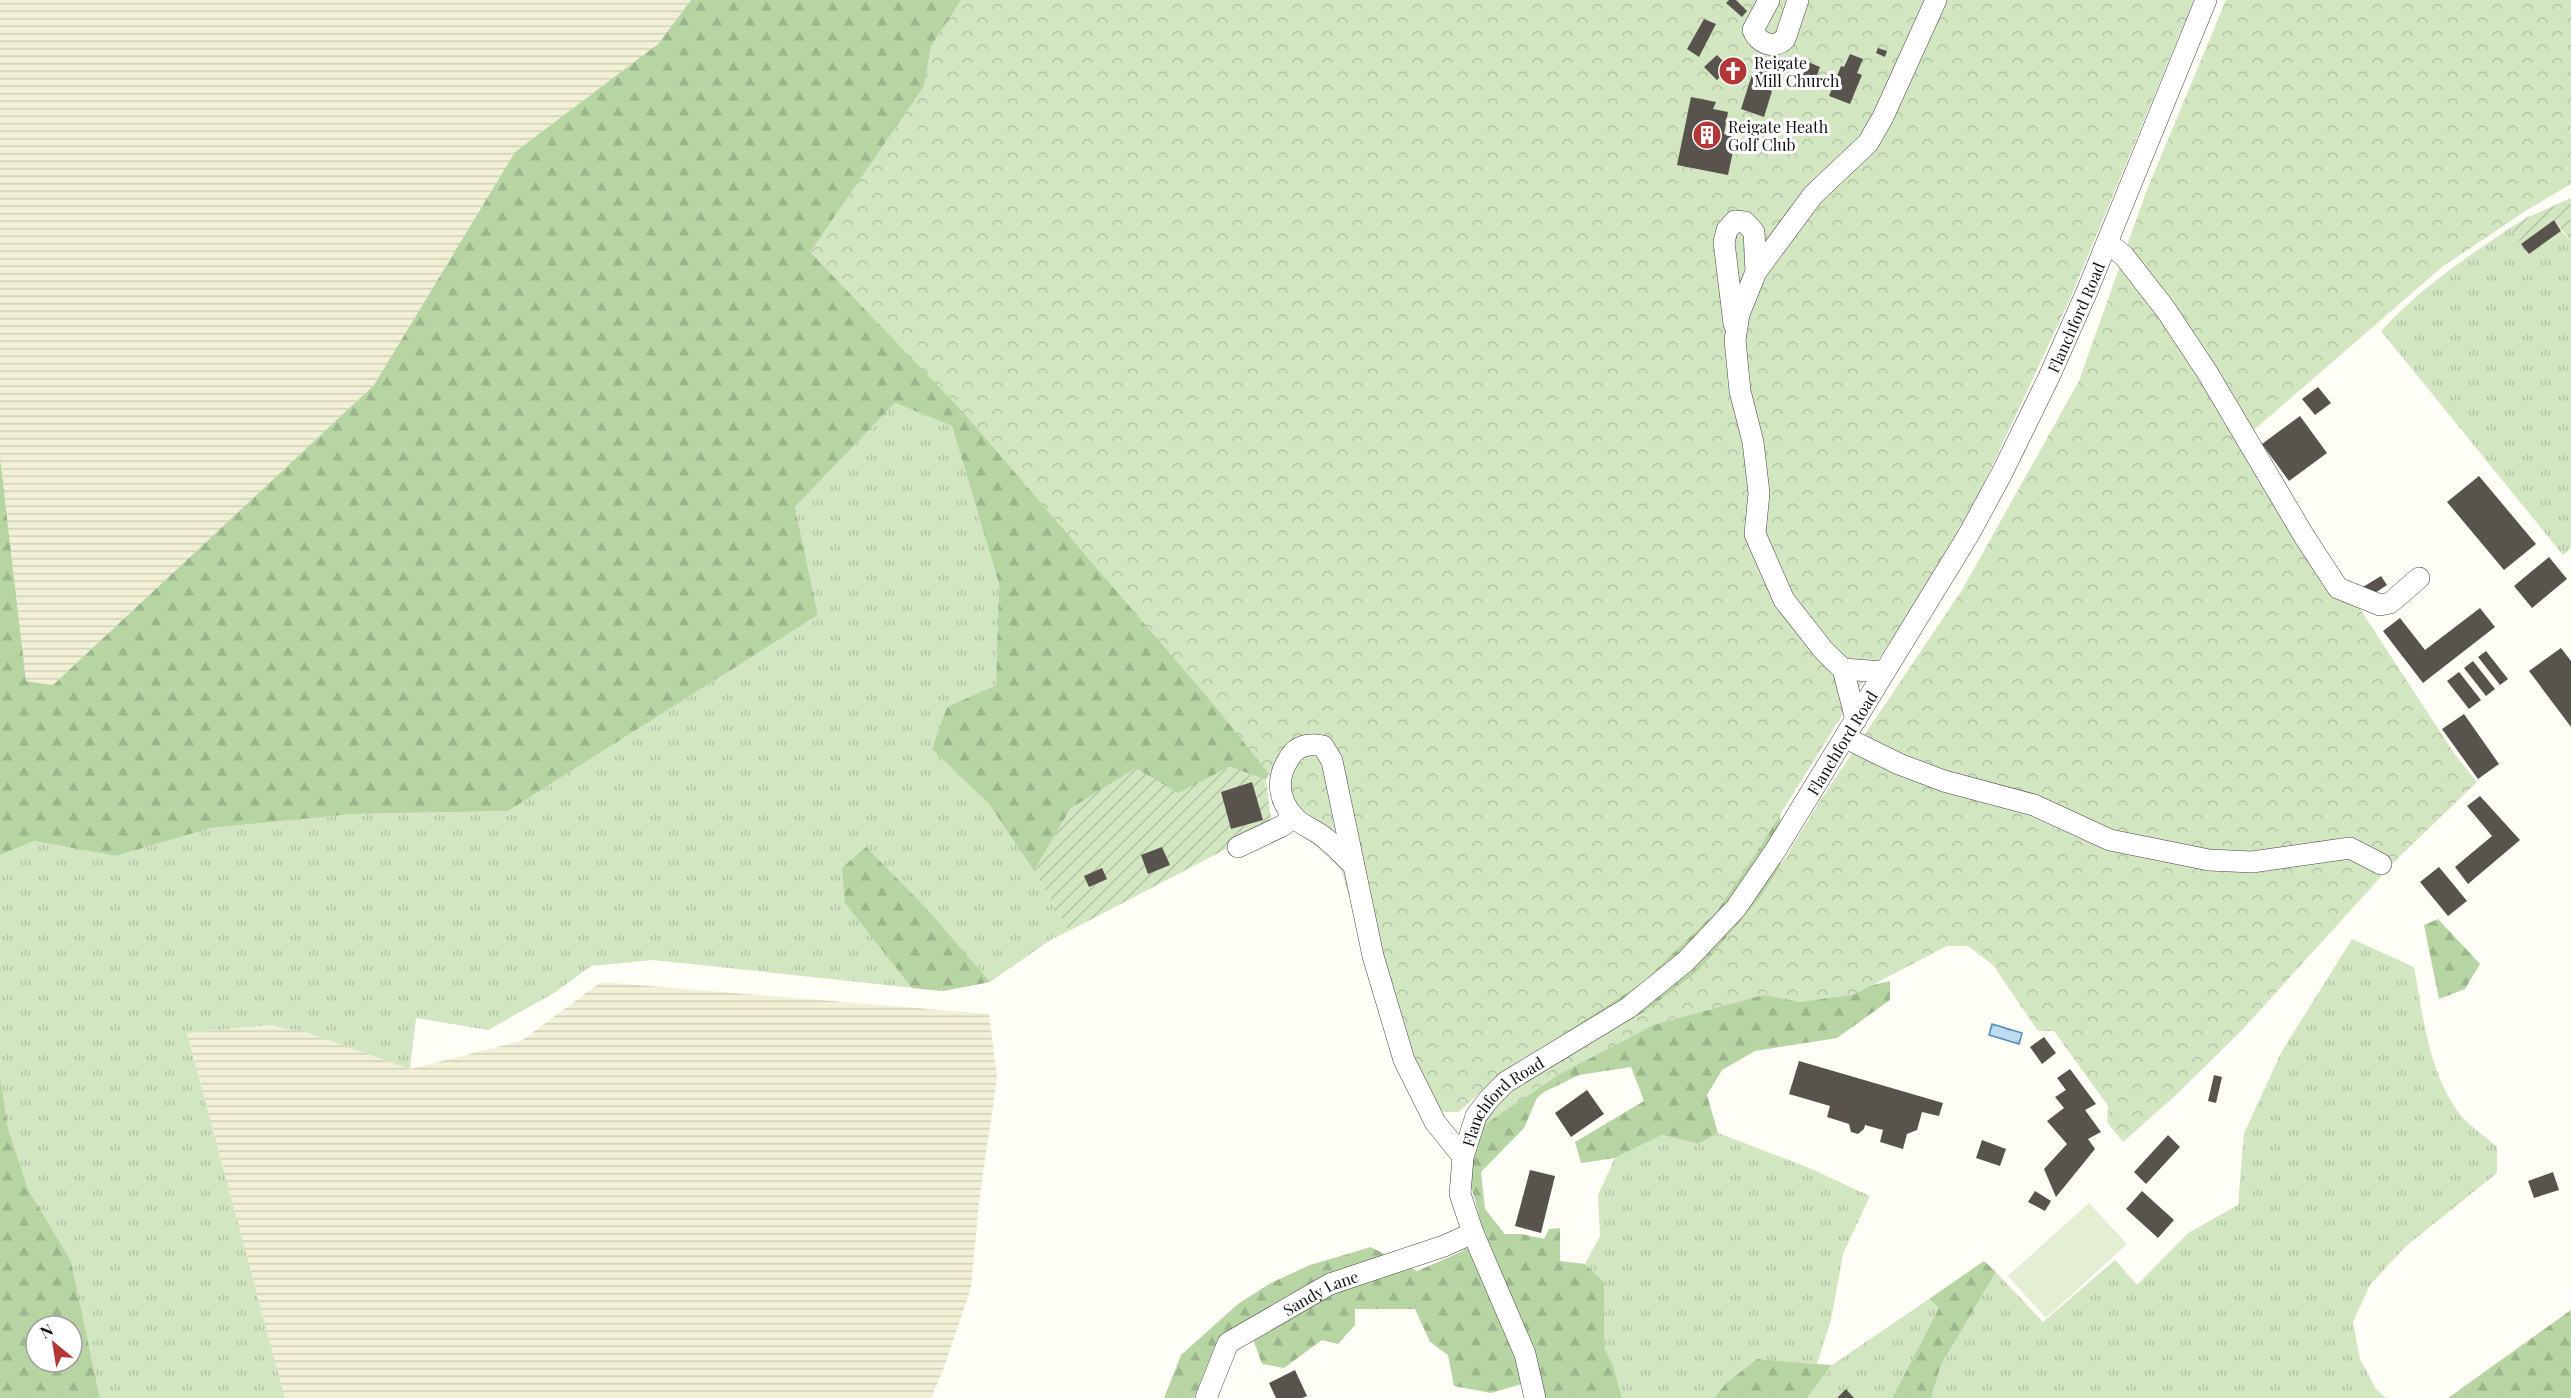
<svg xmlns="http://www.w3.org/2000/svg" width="2571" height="1398" font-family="'Playfair Display',serif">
<defs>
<pattern id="farmland-rules" width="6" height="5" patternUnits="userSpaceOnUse" patternTransform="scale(1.5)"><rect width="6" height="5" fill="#f2f1d8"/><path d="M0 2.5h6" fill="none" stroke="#ceceb8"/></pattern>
<pattern id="grass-tufts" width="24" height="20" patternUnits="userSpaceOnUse" patternTransform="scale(1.5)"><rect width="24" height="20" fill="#d3e6c2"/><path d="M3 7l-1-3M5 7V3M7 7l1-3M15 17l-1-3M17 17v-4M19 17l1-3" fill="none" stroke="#b4c4a6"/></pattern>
<pattern id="forest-firs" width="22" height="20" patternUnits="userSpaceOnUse" patternTransform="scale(1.5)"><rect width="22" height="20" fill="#b7d5a3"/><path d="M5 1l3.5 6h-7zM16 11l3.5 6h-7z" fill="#9cb68b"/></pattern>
<pattern id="park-crowns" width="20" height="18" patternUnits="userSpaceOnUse" patternTransform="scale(1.5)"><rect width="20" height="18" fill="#d3e6c2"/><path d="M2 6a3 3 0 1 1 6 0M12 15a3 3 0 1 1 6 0" fill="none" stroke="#b4c4a6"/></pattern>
<pattern id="garden-furrows" width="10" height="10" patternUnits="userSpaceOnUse" patternTransform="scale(1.5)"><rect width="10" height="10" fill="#d3e6c2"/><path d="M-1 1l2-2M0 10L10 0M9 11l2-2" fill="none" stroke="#b4c4a6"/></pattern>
<pattern id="water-waves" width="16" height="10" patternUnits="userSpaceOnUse" patternTransform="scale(1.5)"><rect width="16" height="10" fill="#bfdcf0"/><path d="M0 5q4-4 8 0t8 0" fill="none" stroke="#a3bccd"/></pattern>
</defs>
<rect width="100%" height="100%" fill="#fefdf6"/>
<g fill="url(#farmland-rules)">
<polygon points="0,0 691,0 658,44 515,152 374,385 53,685 26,681 0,457"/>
<polygon points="601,982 989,1014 997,1078 979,1202 971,1288 942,1373 931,1398 285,1398 187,1033 271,1025 284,1029 300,1029 410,1069 521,1041"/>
</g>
<g fill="url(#grass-tufts)">
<path d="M2510,228L2529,254L2561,231L2571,241V548L2563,555L2381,331C2418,290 2464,259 2510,228Z"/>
<polygon points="895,403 952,426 999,584 996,685 947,707 933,749 989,804 1034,871 1069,931 1052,939 990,982 943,991 653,960 591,966 554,993 488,1030 416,1018 410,1069 300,1030 284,1029 271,1025 187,1033 285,1398 100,1398 71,1261 28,1189 8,1128 0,1076 0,855 34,841 116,856 211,828 354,814 508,811 818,615 795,507"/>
<path d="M2352,939L2414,967C2423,1015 2428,1068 2456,1109C2465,1123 2484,1135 2497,1147V1173L2405,1247L2370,1285L2353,1322L2360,1359L2376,1389L2386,1398H1931L1941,1365L1996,1272L2043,1322L2115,1260L2137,1285L2188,1233L2238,1205L2244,1133L2282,1051Z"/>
<polygon points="1718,1133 1807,1167 1870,1196 1843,1254 1831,1320 1817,1364 1757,1359 1726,1383 1714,1398 1622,1398 1614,1368 1604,1347 1604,1282 1585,1264 1600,1236 1598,1195 1615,1158 1662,1135 1697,1144"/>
<polygon points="1929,1299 1939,1308 1892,1398 1807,1398 1832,1365"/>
</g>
<g fill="url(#forest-firs)" fill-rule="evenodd">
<polygon points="691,0 1033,0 1289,738 1266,780 1230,767 1178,794 1071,808 1034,871 989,804 932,749 947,707 996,685 999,584 952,426 895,403 795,507 818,615 508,811 354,814 211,828 116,856 34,841 0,855 0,457 26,681 53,685 374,385 515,152 658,44"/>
<polygon points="1780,810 1782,916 1813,999 1890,981 1890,1000 1837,1038 1755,1051 1722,1070 1707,1095 1718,1133 1698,1144 1662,1135 1615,1158 1581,1163 1575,1142 1644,1101 1631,1067 1579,1075 1544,1092 1537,1098 1524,1128 1481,1172 1485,1209 1505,1234 1522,1234 1544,1239 1549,1229 1560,1228 1560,1261 1585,1264 1604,1282 1604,1347 1614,1368 1622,1398 1538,1398 1532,1381 1491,1393 1454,1386 1448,1355 1430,1342 1415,1309 1355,1309 1355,1325 1338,1344 1322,1340 1284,1368 1262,1364 1248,1325 1217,1341 1194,1398 1164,1398 1181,1355 1238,1304 1269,1284 1310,1265 1371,1247 1417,1271 1461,1252 1484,1234 1467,1171 1481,1121 1500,1105 1540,1084 1524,1044"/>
<polygon points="866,847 924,906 990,982 943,991 912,988 845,903 842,868"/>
<polygon points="2438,919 2480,964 2465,989 2439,999 2424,925"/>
<path d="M0,1076L8,1128L28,1189L71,1261L100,1398H0ZM36,1326H72V1362H36Z"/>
<polygon points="1984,1261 1996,1272 1941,1365 1931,1398 1892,1398 1939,1308 1929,1299"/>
<polygon points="2571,1310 2571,1398 2448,1398"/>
<polygon points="1757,1359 1832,1365 1807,1398 1714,1398 1726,1383"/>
</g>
<g fill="url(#park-crowns)">
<polygon points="961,0 2194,0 2070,299 1978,496 1917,602 1861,685 1755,855 1716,912 1642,983 1495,1078 1459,1112 1424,1111 1395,1057 1341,869 1284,818 1269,774 1214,705 962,411 810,252 924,86 931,46"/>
<polygon points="2226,0 2571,0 2571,184 2527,210 2442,267 2247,436 2456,756 2477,782 2398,858 2242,1030 2175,1096 2123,1142 2107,1122 2108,1106 2054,1031 2038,1031 1993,965 1968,946 1947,946 1853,995 1800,1002 1763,995 1654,1025 1560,1074 1484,1125 1509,1090 1569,1053 1646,1011 1700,969 1762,895 1822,798 1962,590 2079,381 2146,192"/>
</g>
<g fill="url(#garden-furrows)">
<polygon points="2571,198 2571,241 2554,220 2521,244 2510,228 2526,218"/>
<polygon points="1230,767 1266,780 1272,825 1069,931 1034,871 1071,808 1136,768 1178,793"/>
</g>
<polygon fill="#e3eed3" points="2089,1203 2127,1244 2046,1318 2008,1276"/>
<polygon fill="url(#water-waves)" stroke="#4e8dc0" stroke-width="1.5" points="1992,1024 2022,1033 2019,1044 1989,1035"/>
<g fill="#59534e">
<polygon points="1729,0 1736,0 1747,11 1742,17 1726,3"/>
<polygon points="1704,19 1716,24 1699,57 1687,49"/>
<polygon points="1878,48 1887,51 1885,57 1876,53"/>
<polygon points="1850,54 1863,59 1857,73 1862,75 1850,104 1829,96 1841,66 1844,67"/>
<polygon points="1717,55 1726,64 1731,61 1740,63 1743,73 1739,79 1729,80 1723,74 1717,80 1704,67"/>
<polygon points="1757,59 1771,64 1764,88 1772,91 1764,117 1741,109"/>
<polygon points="1808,62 1820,67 1814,83 1802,78"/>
<polygon points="1691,97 1716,102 1713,109 1728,112 1724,134 1736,137 1728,175 1677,165"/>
<polygon points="2554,220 2561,231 2529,254 2521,244"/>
<polygon points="2318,387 2331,403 2315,415 2302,399"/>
<polygon points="2300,416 2327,453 2289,481 2262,444"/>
<polygon points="2479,476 2536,544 2504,570 2447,502"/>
<polygon points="2549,557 2567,579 2532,608 2514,586"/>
<polygon points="2381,576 2387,585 2369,597 2363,587"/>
<polygon points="2480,608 2495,627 2423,683 2383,631 2400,618 2425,650"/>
<polygon points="2561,648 2571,661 2571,727 2529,671"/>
<polygon points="2486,651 2508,679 2500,685 2478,657"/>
<polygon points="2473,661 2495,689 2486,696 2464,668"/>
<polygon points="2459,672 2481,700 2469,709 2447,681"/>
<polygon points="2464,714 2499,764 2478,779 2442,729"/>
<polygon points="1252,782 1263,820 1231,829 1221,792"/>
<polygon points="2480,796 2520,840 2468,884 2455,867 2492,836 2467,806"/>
<polygon points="1162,847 1170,865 1148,874 1141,855"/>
<polygon points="2439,867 2467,901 2448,916 2420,882"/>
<polygon points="1102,868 1107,879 1089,887 1084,876"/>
<polygon points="2044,1037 2056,1053 2042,1064 2030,1047"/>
<polygon points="1799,1061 1943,1103 1939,1116 1922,1112 1917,1130 1907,1134 1903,1149 1880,1142 1883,1130 1865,1125 1864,1129 1858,1134 1851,1132 1849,1124 1827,1117 1830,1106 1789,1094"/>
<polygon points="2070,1069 2096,1104 2085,1110 2101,1132 2088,1139 2095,1149 2056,1197 2044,1169 2067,1144 2047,1121 2064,1108 2055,1097 2066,1090 2057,1078"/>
<polygon points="2214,1075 2222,1077 2216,1103 2208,1101"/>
<polygon points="1587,1090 1604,1114 1571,1137 1555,1113"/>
<polygon points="2168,1135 2180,1147 2146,1184 2134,1172"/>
<polygon points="1982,1140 2006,1149 2000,1166 1976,1158"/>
<polygon points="1530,1170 1555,1176 1541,1233 1515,1226"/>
<polygon points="2553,1172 2559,1190 2534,1198 2528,1181"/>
<polygon points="2035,1191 2051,1201 2045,1211 2028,1202"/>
<polygon points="2142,1191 2174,1220 2158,1238 2126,1209"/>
<polygon points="1295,1370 1307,1396 1302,1398 1276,1398 1269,1383"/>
<polygon points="1846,1389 1854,1398 1837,1398"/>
</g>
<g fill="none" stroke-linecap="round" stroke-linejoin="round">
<g stroke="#444" stroke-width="22">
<g id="minor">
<path d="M1769,0L1753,30C1758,43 1774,50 1785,39L1798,0"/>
<polyline points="2108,243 2124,256 2166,310 2207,372 2304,536 2338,588 2380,605 2390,603 2419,578"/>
<polyline points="1734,324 1724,242 1727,230 1735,221 1745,222 1754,232 1756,272"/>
<polyline points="1843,669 1883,672"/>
<polyline points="1856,720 1843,669 1825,652 1784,600 1755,534 1759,493 1753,442 1740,391 1735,340 1739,314 1756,272 1813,195 1868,143 1883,117 1936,0"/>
<polyline points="1846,738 1899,764 1944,781 2034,805 2110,840 2209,860 2252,862 2350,848 2381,864"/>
<polyline points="1238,847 1282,826 1294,817"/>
<path d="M1352,864C1343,855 1335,846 1325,838C1316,830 1302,826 1294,817C1277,798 1276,777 1290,757C1297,745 1310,743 1323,746L1332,761L1373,956L1404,1060L1435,1122L1463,1157"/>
<path id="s1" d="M1206,1398L1228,1343L1330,1284L1444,1246L1473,1233"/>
<path id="s2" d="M1535,1398L1525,1354L1473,1233L1460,1194L1463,1157L1476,1116L1489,1099L1506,1082L1628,1008L1686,961L1736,908L1775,851L1969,534L2002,473L2049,377L2088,289L2206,0"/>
</g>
</g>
<use href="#minor" stroke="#fff" stroke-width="21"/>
</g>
<defs>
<g id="church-disc" transform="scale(1.5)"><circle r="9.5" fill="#b33737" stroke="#fff"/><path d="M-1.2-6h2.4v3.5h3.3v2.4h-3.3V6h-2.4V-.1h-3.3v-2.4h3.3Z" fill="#fff"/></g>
<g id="building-disc" transform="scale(1.5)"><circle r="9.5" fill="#b33737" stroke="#fff"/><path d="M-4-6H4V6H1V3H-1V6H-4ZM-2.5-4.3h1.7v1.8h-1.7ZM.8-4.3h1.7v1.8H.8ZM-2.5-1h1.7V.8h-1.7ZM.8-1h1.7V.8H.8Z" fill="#fff"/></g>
</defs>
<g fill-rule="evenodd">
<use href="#church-disc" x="1733" y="71"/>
<use href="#building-disc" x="1707" y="135"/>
</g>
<g text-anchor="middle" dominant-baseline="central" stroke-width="6" stroke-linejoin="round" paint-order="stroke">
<g font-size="16" fill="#111" stroke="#fff" text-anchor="start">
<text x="1754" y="62">Reigate<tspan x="1754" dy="18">Mill Church</tspan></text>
<text x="1728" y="126">Reigate Heath<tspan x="1728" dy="18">Golf Club</tspan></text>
</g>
<g font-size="16" fill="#111" stroke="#fff">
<text stroke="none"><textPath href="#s2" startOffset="1316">Flanchford Road</textPath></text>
<text stroke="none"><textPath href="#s2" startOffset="830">Flanchford Road</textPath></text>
<text stroke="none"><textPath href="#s2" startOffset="326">Flanchford Road</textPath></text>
<text stroke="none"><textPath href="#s1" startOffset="165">Sandy Lane</textPath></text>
</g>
</g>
<g transform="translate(54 1344) rotate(330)"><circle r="28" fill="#ffffff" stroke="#a0a0a0" stroke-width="1.5"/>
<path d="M0-4.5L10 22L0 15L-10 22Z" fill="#b33737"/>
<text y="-9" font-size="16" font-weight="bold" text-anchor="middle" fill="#111111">N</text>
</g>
</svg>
